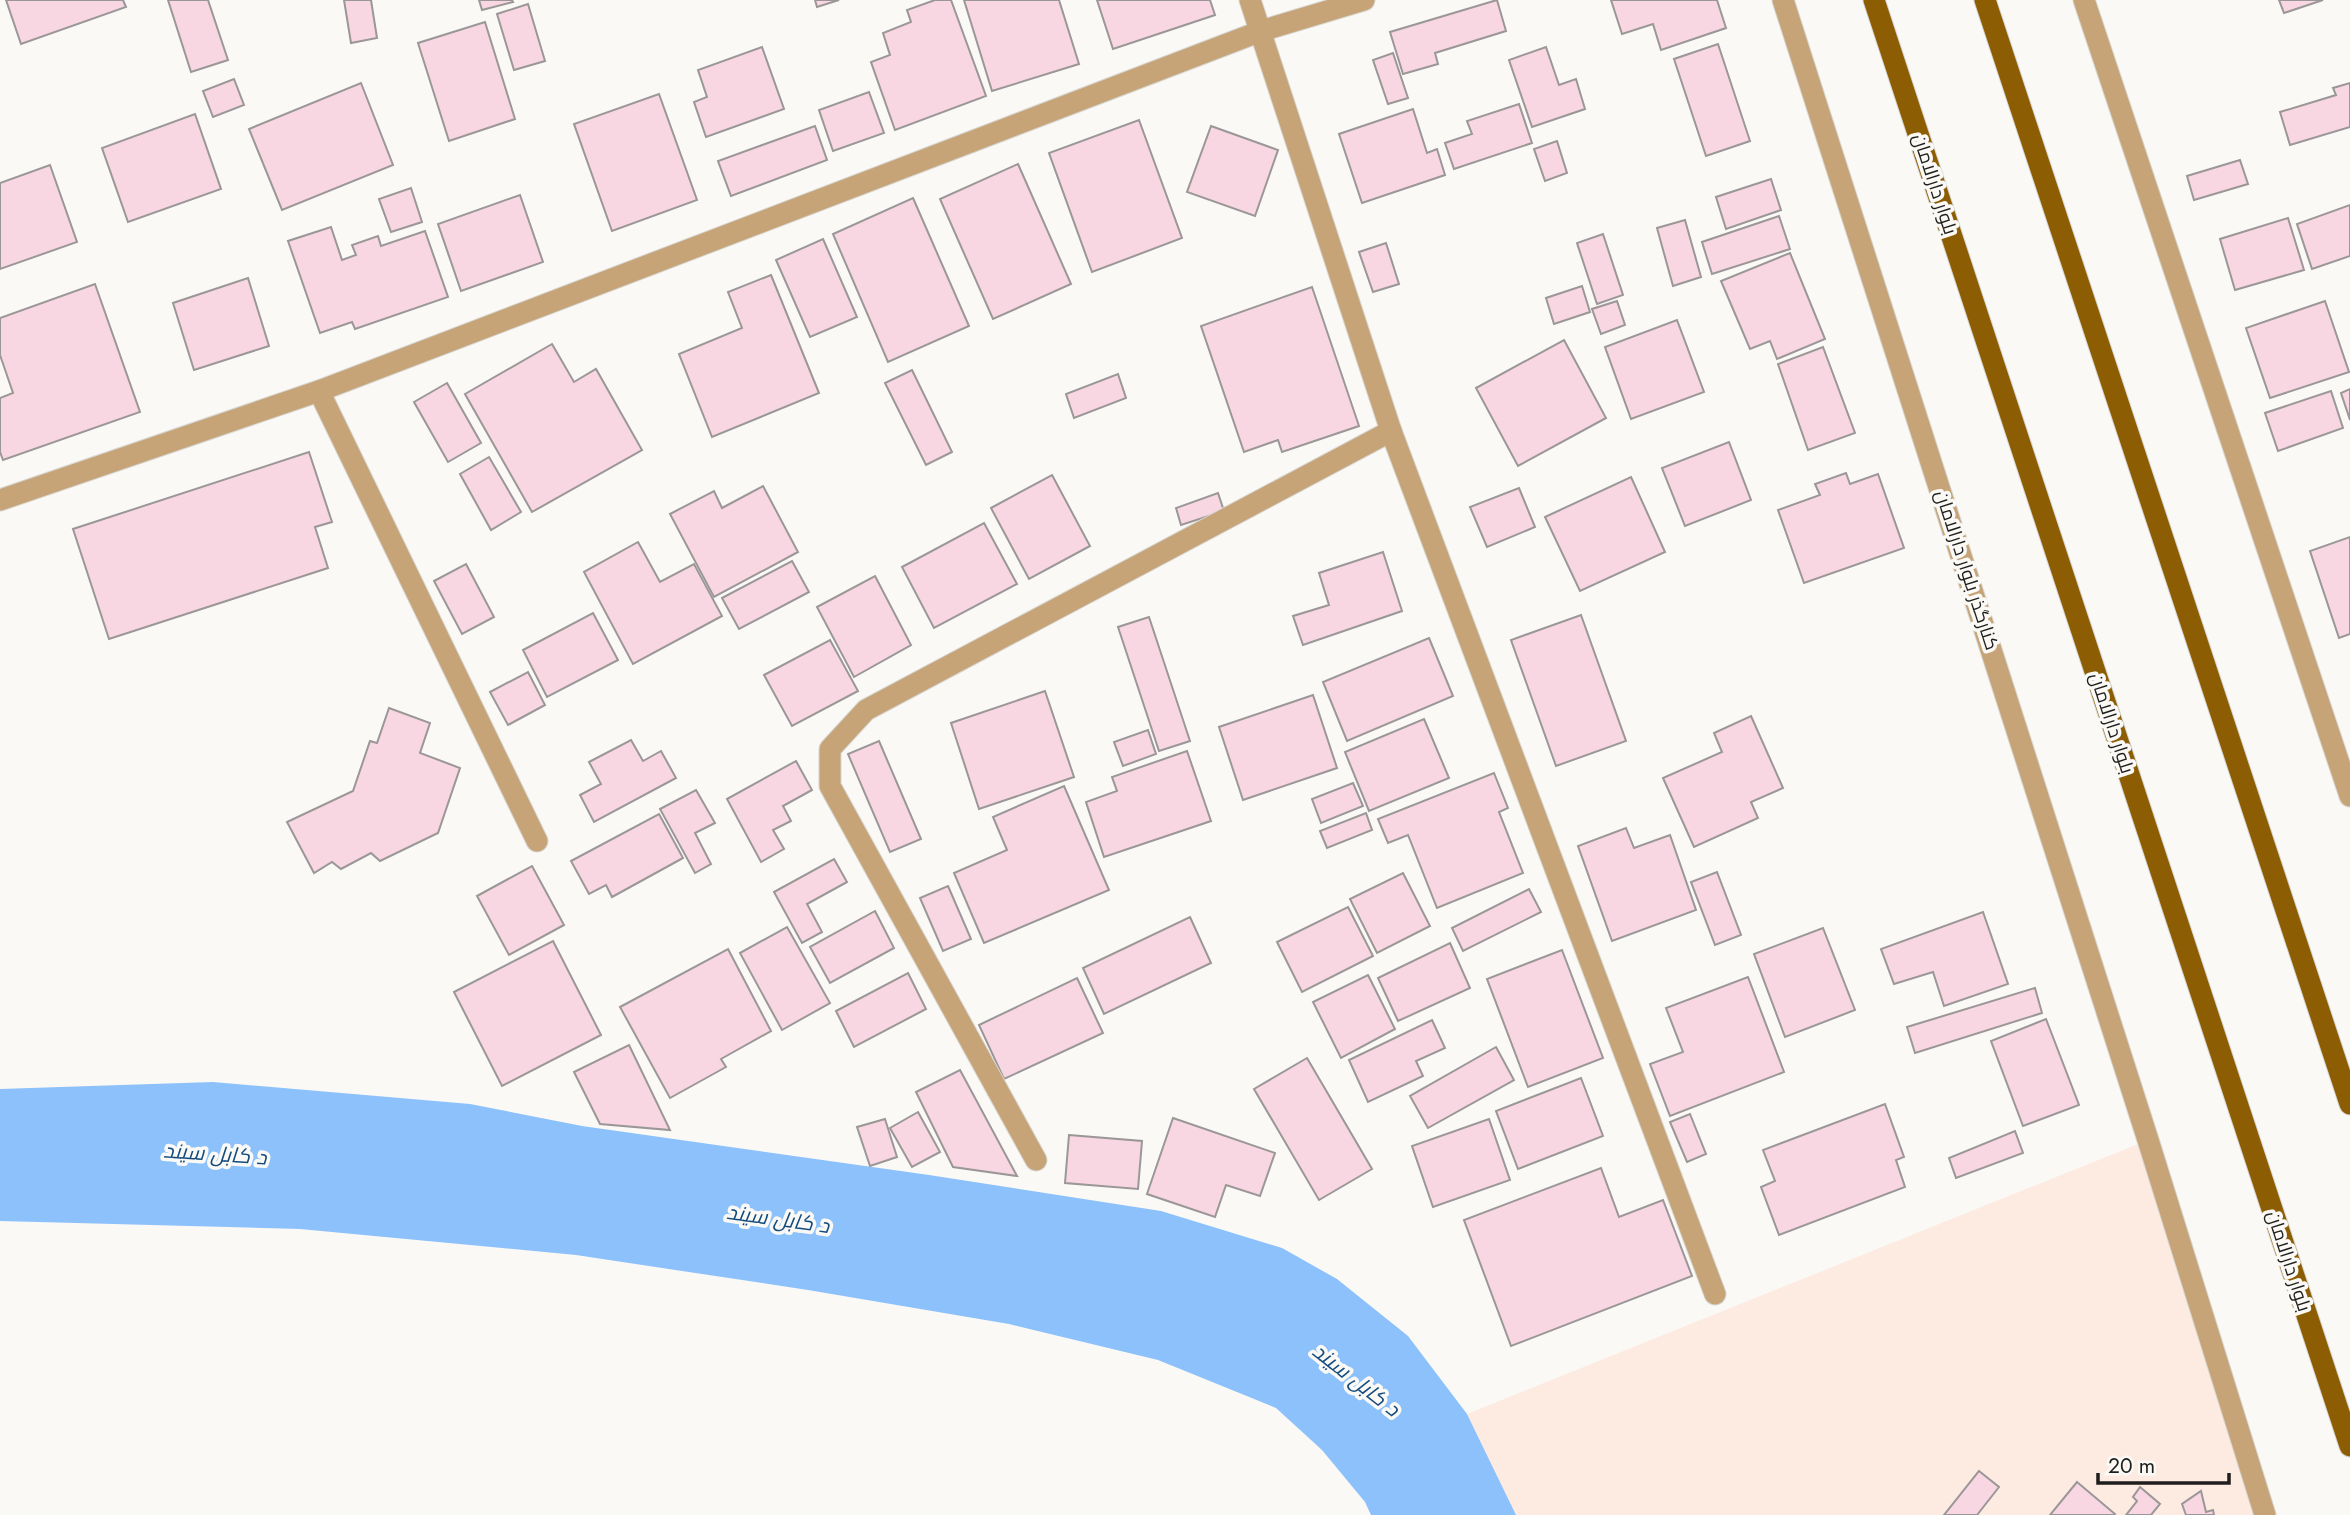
<svg xmlns="http://www.w3.org/2000/svg" width="2350" height="1515" font-family="Jost,Cairo,sans-serif">
<rect width="100%" height="100%" fill="#faf9f5"/>
<polygon fill="#fdebe1" points="2148,1140 2265,1515 1516,1515 1467,1414"/>
<polygon fill="#8cc1fb" points="213,1082 470,1104 582,1126 929,1175 1161,1211 1282,1248 1337,1279 1408,1336 1467,1414 1516,1515 1371,1515 1365,1502 1322,1450 1276,1408 1158,1360 1009,1324 808,1290 576,1255 300,1229 0,1221 0,1089"/>
<g fill="#f8d7e3" stroke="#9b9798" stroke-width="2">
<polygon points="6,0 123,0 126,7 21,44"/>
<polygon points="168,0 208,0 228,60 191,72"/>
<polygon points="344,0 371,0 377,38 351,43"/>
<polygon points="479,0 512,0 513,2 482,10"/>
<polygon points="815,0 839,0 817,7"/>
<polygon points="935,0 951,0 986,96 895,130 871,62 890,55 883,33 911,22 907,10"/>
<polygon points="964,0 1059,0 1079,64 992,91"/>
<polygon points="1097,0 1210,0 1215,15 1113,49"/>
<polygon points="1497,0 1506,31 1435,53 1438,64 1403,74 1390,32"/>
<polygon points="1611,0 1717,0 1726,28 1661,50 1653,24 1622,34"/>
<polygon points="2279,0 2323,0 2284,13"/>
<polygon points="528,4 545,61 514,70 497,14"/>
<polygon points="485,22 515,119 449,141 418,43"/>
<polygon points="1718,44 1750,141 1706,156 1674,59"/>
<polygon points="762,47 784,109 706,137 694,102 707,97 698,70"/>
<polygon points="1546,47 1559,85 1576,79 1585,109 1532,127 1509,60"/>
<polygon points="1393,53 1408,98 1388,104 1373,60"/>
<polygon points="234,79 244,105 213,117 203,91"/>
<polygon points="361,83 393,165 282,210 249,129"/>
<polygon points="2350,83 2350,127 2290,145 2280,112 2336,95 2333,88"/>
<polygon points="869,92 884,133 833,151 819,110"/>
<polygon points="659,94 697,200 612,231 574,124"/>
<polygon points="1519,104 1532,143 1454,169 1445,143 1472,134 1467,121"/>
<polygon points="1413,109 1427,153 1437,149 1445,175 1362,203 1339,134"/>
<polygon points="195,114 221,189 128,222 102,148"/>
<polygon points="1139,120 1182,238 1092,272 1049,153"/>
<polygon points="815,126 827,160 731,196 718,161"/>
<polygon points="1211,126 1278,150 1255,216 1187,192"/>
<polygon points="1557,141 1567,173 1545,181 1534,149"/>
<polygon points="2240,160 2248,184 2194,200 2187,176"/>
<polygon points="1018,164 1071,284 993,319 940,199"/>
<polygon points="50,165 77,242 0,269 0,183"/>
<polygon points="1771,179 1781,210 1726,229 1716,197"/>
<polygon points="411,188 422,222 391,232 379,199"/>
<polygon points="520,195 543,262 461,291 438,224"/>
<polygon points="913,198 969,326 888,362 833,234"/>
<polygon points="2350,205 2350,256 2312,269 2297,224"/>
<polygon points="1779,216 1790,249 1712,274 1702,242"/>
<polygon points="2288,218 2304,270 2235,290 2220,239"/>
<polygon points="1685,220 1701,277 1673,286 1657,228"/>
<polygon points="331,227 342,260 356,255 352,245 378,236 381,246 425,231 448,297 355,329 352,322 320,333 288,241"/>
<polygon points="1603,234 1623,295 1597,304 1577,243"/>
<polygon points="823,239 857,317 810,337 776,260"/>
<polygon points="1386,243 1399,284 1373,292 1359,252"/>
<polygon points="1790,253 1825,339 1777,359 1770,341 1750,349 1721,281"/>
<polygon points="771,275 819,393 712,437 679,354 742,328 728,292"/>
<polygon points="248,278 269,346 194,370 173,303"/>
<polygon points="95,284 140,412 3,460 0,452 0,398 13,393 0,355 0,318"/>
<polygon points="1582,286 1590,312 1554,324 1546,298"/>
<polygon points="1312,287 1359,426 1282,452 1278,440 1244,452 1201,326"/>
<polygon points="1617,301 1625,325 1601,334 1592,309"/>
<polygon points="2325,301 2349,372 2270,398 2246,328"/>
<polygon points="1677,320 1704,392 1631,419 1605,347"/>
<polygon points="1564,340 1606,418 1518,466 1476,388"/>
<polygon points="552,344 574,382 596,369 642,450 532,512 465,394"/>
<polygon points="1823,347 1855,433 1808,450 1778,364"/>
<polygon points="912,370 952,452 926,465 885,383"/>
<polygon points="1118,374 1126,398 1074,418 1066,394"/>
<polygon points="447,383 481,443 448,462 414,402"/>
<polygon points="2350,389 2350,420 2341,393"/>
<polygon points="2331,391 2343,428 2278,451 2265,413"/>
<polygon points="1729,442 1751,500 1685,526 1662,468"/>
<polygon points="309,452 332,522 315,527 328,568 109,639 73,529"/>
<polygon points="489,457 521,512 491,530 460,474"/>
<polygon points="1846,473 1850,484 1878,474 1904,548 1804,583 1778,510 1820,495 1815,484"/>
<polygon points="1052,475 1090,546 1029,579 991,508"/>
<polygon points="1631,477 1665,552 1580,591 1545,517"/>
<polygon points="763,486 798,552 714,597 670,514 714,491 722,508"/>
<polygon points="1519,488 1535,527 1487,547 1470,507"/>
<polygon points="1218,493 1224,511 1181,525 1176,508"/>
<polygon points="984,523 1017,584 934,628 902,567"/>
<polygon points="2350,537 2350,634 2339,638 2310,551"/>
<polygon points="638,542 660,582 694,564 722,616 633,664 584,572"/>
<polygon points="1383,552 1402,611 1303,645 1293,616 1329,605 1319,573"/>
<polygon points="792,561 809,592 739,629 722,598"/>
<polygon points="466,564 494,617 462,634 434,581"/>
<polygon points="875,576 911,645 854,677 817,607"/>
<polygon points="593,613 618,660 547,697 523,650"/>
<polygon points="1581,615 1626,741 1556,766 1511,640"/>
<polygon points="1149,617 1190,741 1159,751 1118,627"/>
<polygon points="1429,638 1453,696 1347,741 1323,682"/>
<polygon points="830,640 858,691 792,726 764,675"/>
<polygon points="528,672 545,705 508,725 490,692"/>
<polygon points="1045,691 1074,777 979,809 951,723"/>
<polygon points="1313,695 1337,768 1243,800 1219,727"/>
<polygon points="389,708 430,723 420,753 460,768 438,833 380,861 371,853 341,869 332,862 314,873 287,822 353,791 370,741 377,743"/>
<polygon points="1751,716 1783,788 1751,802 1758,818 1694,847 1663,778 1722,752 1714,733"/>
<polygon points="1424,719 1449,778 1369,811 1345,752"/>
<polygon points="1148,730 1156,754 1123,766 1114,742"/>
<polygon points="631,740 643,761 661,751 676,778 594,822 580,795 601,784 589,762"/>
<polygon points="879,741 921,839 890,852 848,754"/>
<polygon points="1187,751 1211,821 1104,857 1086,802 1117,791 1112,777"/>
<polygon points="796,761 812,790 783,806 791,821 773,830 784,849 761,862 727,799"/>
<polygon points="1494,773 1508,808 1499,812 1523,873 1437,908 1408,835 1388,843 1378,819"/>
<polygon points="1353,783 1363,806 1321,823 1312,799"/>
<polygon points="1064,786 1109,890 984,943 954,873 1007,850 993,817"/>
<polygon points="696,790 715,823 695,833 711,864 695,873 660,809"/>
<polygon points="1366,813 1372,830 1327,848 1320,831"/>
<polygon points="659,814 683,858 612,897 606,885 589,894 571,861"/>
<polygon points="1626,828 1634,848 1670,835 1696,910 1612,941 1578,846"/>
<polygon points="834,859 847,882 807,904 822,932 802,943 774,892"/>
<polygon points="532,866 564,925 509,955 477,896"/>
<polygon points="1717,872 1741,935 1715,945 1691,882"/>
<polygon points="1403,873 1430,926 1377,953 1350,899"/>
<polygon points="948,886 971,939 943,951 920,898"/>
<polygon points="1529,889 1541,912 1463,951 1452,928"/>
<polygon points="1348,907 1373,956 1302,992 1277,942"/>
<polygon points="875,911 894,948 830,983 810,947"/>
<polygon points="1983,912 2008,984 1944,1006 1933,972 1894,984 1881,949"/>
<polygon points="1190,917 1211,963 1104,1014 1083,968"/>
<polygon points="787,927 830,1003 782,1030 740,953"/>
<polygon points="1823,928 1855,1010 1785,1037 1754,954"/>
<polygon points="553,941 601,1035 502,1086 454,992"/>
<polygon points="1450,943 1470,988 1398,1021 1378,978"/>
<polygon points="728,949 771,1031 721,1059 726,1067 670,1098 620,1007"/>
<polygon points="1562,950 1603,1058 1528,1087 1487,979"/>
<polygon points="908,973 926,1009 854,1047 836,1011"/>
<polygon points="1368,975 1395,1029 1341,1058 1313,1002"/>
<polygon points="1748,977 1784,1072 1670,1116 1650,1064 1683,1052 1666,1008"/>
<polygon points="1077,978 1103,1033 1004,1079 979,1025"/>
<polygon points="2035,988 2042,1013 1915,1053 1907,1027"/>
<polygon points="2046,1019 2079,1105 2023,1126 1991,1041"/>
<polygon points="1432,1020 1445,1048 1416,1061 1423,1076 1368,1102 1349,1060"/>
<polygon points="629,1045 670,1130 600,1124 574,1072"/>
<polygon points="1496,1047 1514,1080 1428,1128 1410,1096"/>
<polygon points="1307,1058 1372,1169 1319,1200 1254,1089"/>
<polygon points="960,1070 1017,1176 953,1167 916,1092"/>
<polygon points="1581,1078 1603,1136 1518,1169 1496,1111"/>
<polygon points="1885,1104 1904,1157 1896,1160 1905,1187 1779,1235 1761,1187 1775,1181 1763,1150"/>
<polygon points="918,1112 940,1152 912,1167 890,1128"/>
<polygon points="1690,1114 1706,1154 1687,1162 1670,1122"/>
<polygon points="1173,1118 1275,1153 1260,1196 1226,1185 1215,1217 1147,1194"/>
<polygon points="885,1119 897,1157 870,1166 857,1127"/>
<polygon points="1489,1119 1510,1180 1433,1207 1412,1146"/>
<polygon points="2015,1131 2023,1153 1956,1178 1949,1158"/>
<polygon points="1069,1135 1142,1141 1138,1189 1065,1183"/>
<polygon points="1601,1168 1619,1217 1663,1200 1692,1276 1511,1346 1464,1220"/>
<polygon points="1979,1471 1999,1487 1977,1515 1944,1515"/>
<polygon points="2077,1482 2115,1514 2114,1515 2050,1515"/>
<polygon points="2140,1487 2160,1504 2151,1515 2126,1515 2137,1501 2133,1497"/>
<polygon points="2201,1491 2206,1512 2213,1510 2214,1515 2186,1515 2182,1504"/>
</g>
<g fill="none" stroke-linecap="round" stroke-linejoin="round">
<g stroke="#d7d6d2" stroke-width="23">
<g id="minor">
<polyline points="1250,0 1391,431 1715,1294"/>
<polyline points="1783,0 2148,1140 2265,1515"/>
<polyline points="2084,0 2350,796"/>
<polyline points="319,391 537,841"/>
<polyline points="0,500 319,391 1261,31 1364,0"/>
<polyline points="1036,1160 830,786 830,749 866,710 1391,431"/>
</g>
</g>
<g stroke="#d7d6d2" stroke-width="23">
<g id="major">
<polyline points="1874,0 2350,1446"/>
<polyline points="1985,0 2350,1104"/>
</g>
</g>
<use href="#minor" stroke="#c6a477" stroke-width="21"/>
<use href="#major" stroke="#8d5d03" stroke-width="21"/>
</g>
<g text-anchor="middle" dominant-baseline="central" stroke-width="7" stroke-linejoin="round" paint-order="stroke">
<g font-size="19" fill="#1e1e1c" stroke="#faf9f5">
<text transform="translate(1935 184) rotate(72)">بلوار دارالامان</text>
<text transform="translate(1967 570) rotate(72)">کنارگذر بلوار دارالامان</text>
<text transform="translate(2112 723) rotate(72)">بلوار دارالامان</text>
<text transform="translate(2289 1261) rotate(72)">بلوار دارالامان</text>
</g>
<g font-size="21" font-style="italic" fill="#144b7f" stroke="#faf9f5">
<text transform="translate(215 1154) rotate(4)">د کابل سيند</text>
<text transform="translate(778 1219) rotate(8)">د کابل سيند</text>
<text transform="translate(1356 1380) rotate(38)">د کابل سيند</text>
</g>
</g>
<path d="M2098 1473v10h131v-10" fill="none" stroke="#1e1e1c" stroke-width="3.5"/>
<text x="2108" y="1473" font-size="21" fill="#1e1e1c" stroke="#faf9f5" stroke-width="5" paint-order="stroke">20 m</text>
</svg>
